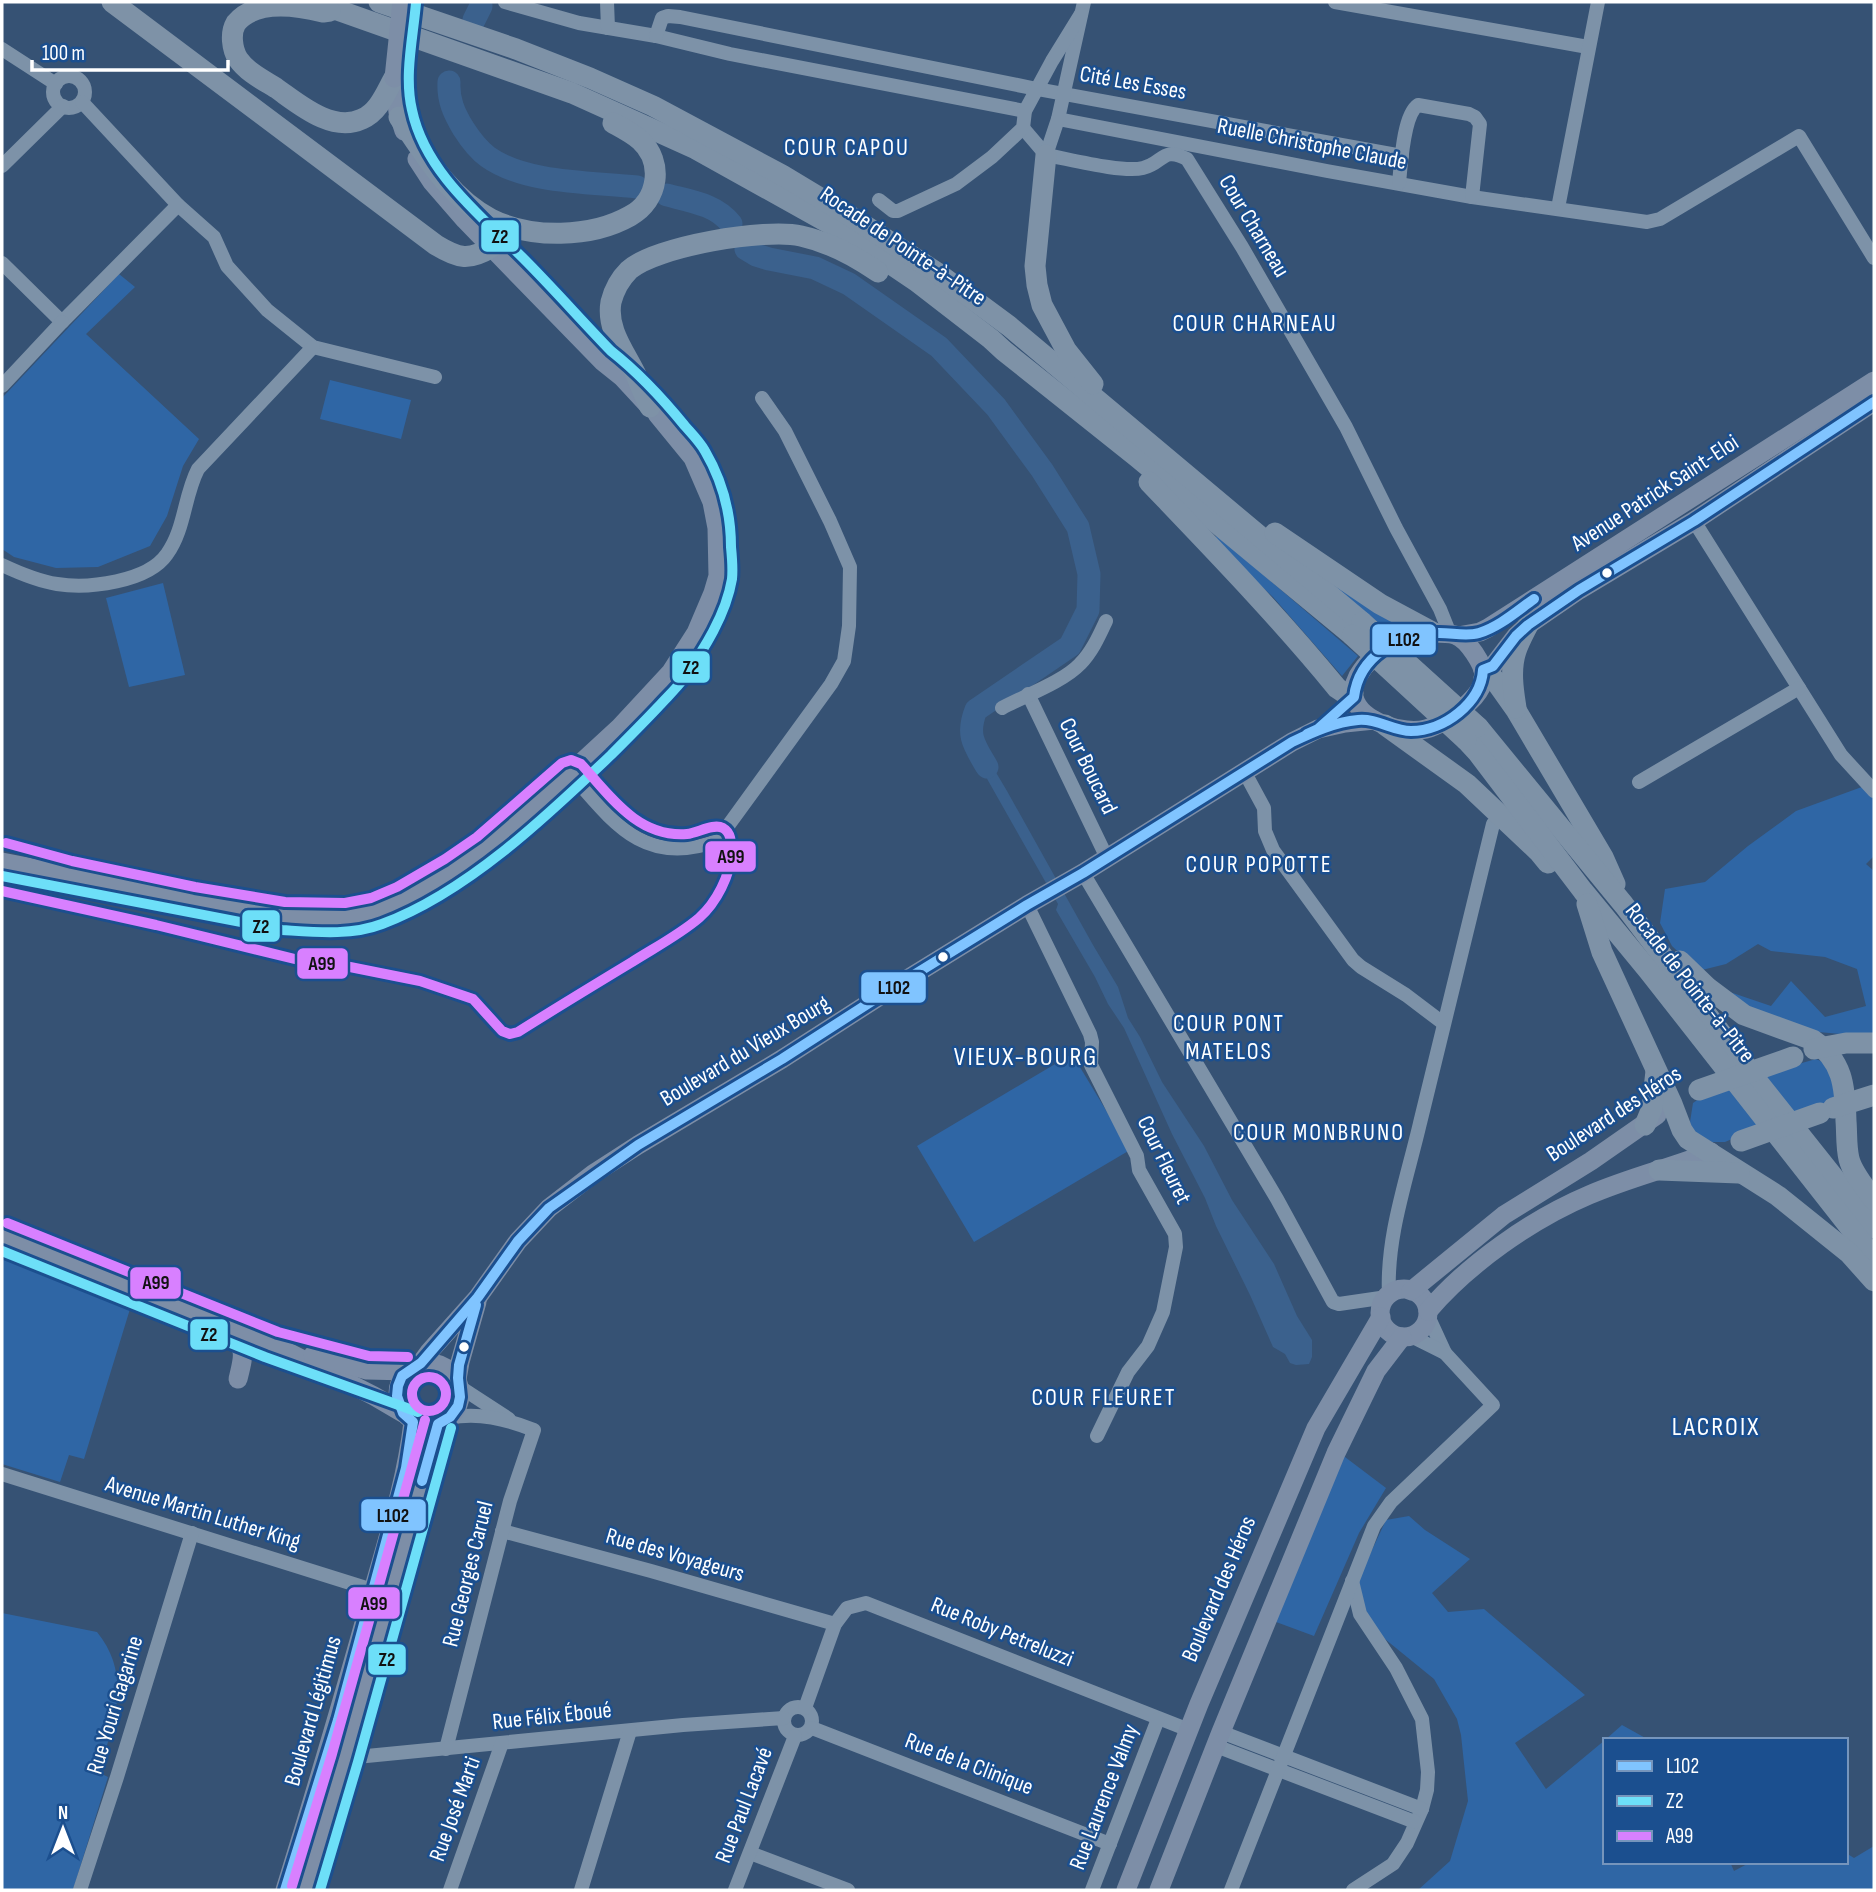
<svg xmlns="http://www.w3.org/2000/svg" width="1876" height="1892" font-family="'Sofia Sans Condensed',sans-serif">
<rect width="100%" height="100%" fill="#365274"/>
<g fill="#2f66a5">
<polygon points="119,274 135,287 86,334 199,439 183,466 167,516 150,546 98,567 56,568 14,557 2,549 2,398"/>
<polygon points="330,380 411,400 401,439 320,419"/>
<polygon points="1218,536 1358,656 1342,676 1273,597 1209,538"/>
<polygon points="1286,549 1417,628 1395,636"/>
<polygon points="163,583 185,675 129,687 106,598"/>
<polygon points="1870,784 1874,787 1874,856 1866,864 1874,871 1874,1037 1807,1031 1753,1017 1715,987 1771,1006 1791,981 1825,1017 1866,1006 1857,969 1825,957 1771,951 1758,944 1726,964 1698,971 1672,946 1660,923 1665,889 1705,882 1748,846 1796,811"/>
<polygon points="1072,1054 1130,1150 974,1242 917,1146"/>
<polygon points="1816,1059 1825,1063 1839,1090 1833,1100 1792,1115 1763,1074"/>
<polygon points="1732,1087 1762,1126 1725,1142 1712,1142 1692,1131 1690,1122 1693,1103 1703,1096"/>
<polygon points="2,1256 130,1309 84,1459 69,1455 60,1482 2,1464"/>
<polygon points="1341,1454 1386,1488 1359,1533 1314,1636 1268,1619"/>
<polygon points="1409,1516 1425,1530 1470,1559 1432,1593 1448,1612 1484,1609 1585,1695 1515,1743 1546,1789 1605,1740 1605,1862 1730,1862 1734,1871 1751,1862 1846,1862 1846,1853 1854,1858 1874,1846 1874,1890 1418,1890 1450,1861 1468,1801 1461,1735 1457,1719 1434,1679 1380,1635 1362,1604 1357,1582 1386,1520"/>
<path d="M2,1613L97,1632C133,1676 114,1725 98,1772L108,1777L73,1890H2Z"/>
<polygon points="1622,1725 1649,1740 1605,1740"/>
</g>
<polygon fill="#3b618d" points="972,742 982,749 1007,791 1093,945 1118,987 1128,1018 1140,1037 1162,1082 1204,1146 1232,1200 1274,1264 1297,1316 1312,1340 1312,1357 1309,1364 1296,1365 1290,1363 1285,1354 1273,1347 1250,1295 1216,1226 1205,1198 1172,1134 1124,1028 1108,1004 1095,977 1056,910 1058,904 973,754"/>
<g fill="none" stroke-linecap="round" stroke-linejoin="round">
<g stroke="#3b618d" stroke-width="23">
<polyline points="474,20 481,6"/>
<path d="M449,82C448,100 454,113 463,128C470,139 477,149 488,157C526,184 592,182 637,187"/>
<path d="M667,195C689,201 716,204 731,224"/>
<path d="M746,249L756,255L769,259L815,268L849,284L939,347L996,407L1042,470L1078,527L1089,574L1088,610L1070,646L976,710C966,735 974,745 987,767"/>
</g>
<g stroke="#7d92a8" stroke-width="14">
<polyline points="505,2 579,23 656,36 730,54 1025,111"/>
<polyline points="607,2 608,28"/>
<polyline points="1335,2 1588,47"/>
<polyline points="656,36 662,18 668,16 680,17 1037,89 1402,156"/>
<polyline points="2,49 56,84"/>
<circle cx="69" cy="92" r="16"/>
<polyline points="82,102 178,205 214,237 227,266 267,310 313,347 435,377"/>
<polyline points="1058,119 1327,171 1472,197 1647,222 1660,219 1799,136 1874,258"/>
<polyline points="1023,128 1046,155"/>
<path d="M1046,155C1069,159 1122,173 1143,168C1164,163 1162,146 1187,159L1242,247L1346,427L1396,528L1440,609L1450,634"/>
<polyline points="1046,155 1058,119 1084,2"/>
<polyline points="2,166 63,106"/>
<path d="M1399,183C1401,165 1403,115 1418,105L1469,114L1475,117L1480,124L1472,197"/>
<polyline points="879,200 893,211 898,211 956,184 992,157 1023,128 1025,111 1052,61 1081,14"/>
<polyline points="1558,208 1598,2"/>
<polyline points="2,263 62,322 178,205"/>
<polyline points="2,386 62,322"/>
<polyline points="1694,521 1841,755 1874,791"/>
<path d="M2,565C19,573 38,581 57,584C88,589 148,582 167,554C185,529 184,496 198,469L313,347"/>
<polyline points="1028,694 1107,858"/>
<path d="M1002,708C1024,696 1063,682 1080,664C1092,652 1099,636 1106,621"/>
<polyline points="1244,771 1264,808 1265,831 1273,850 1353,960 1361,967 1406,995 1443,1023"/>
<path d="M571,774C614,823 644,867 717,841L831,684L844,661L849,626L850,567L830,521L785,431L762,398"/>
<polyline points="1639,782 1799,688"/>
<polyline points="1083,873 1277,1199 1333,1302 1339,1304 1387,1297"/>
<polyline points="1027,905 1090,1034 1092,1042 1091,1065 1137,1156 1139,1170 1175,1234 1176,1247 1163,1312 1148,1346 1128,1372 1097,1436"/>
<path d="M1389,1295C1386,1237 1407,1179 1420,1123C1444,1023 1468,923 1493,824"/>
<polyline points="1428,1316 1445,1353"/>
<polyline points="460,1387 509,1419"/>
<polyline points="2,1474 382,1593"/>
<polyline points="502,1531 651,1571 835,1624"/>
<polyline points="1352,1581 1360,1614 1396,1668 1422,1719 1428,1772 1427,1790 1422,1809 1407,1843 1393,1864 1353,1890"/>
<circle cx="798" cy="1721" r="14"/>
<polyline points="805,1708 835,1624 847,1608 866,1603 1189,1730"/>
<polyline points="812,1728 1110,1844"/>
<polyline points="1221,1732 1422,1809"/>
<polyline points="1216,1746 1415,1822"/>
<path d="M446,1749L510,1501L534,1430C506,1419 478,1412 449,1418"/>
<polyline points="336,1759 683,1725 784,1718"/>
<polyline points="750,1853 848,1890"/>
<polyline points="80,1890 117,1777 192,1533"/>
<polyline points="450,1890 502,1743"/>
<polyline points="581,1890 630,1731"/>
<polyline points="735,1890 795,1736"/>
<polyline points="1092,1890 1158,1719"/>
<polyline points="1231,1890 1374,1526 1391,1502 1493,1405 1445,1353 1411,1336"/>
</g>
<g stroke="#7d8ea7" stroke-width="19">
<polyline points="394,78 398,112 404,131"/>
<polyline points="417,159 432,182 465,220 602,361 622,377 647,404"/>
<path d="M1434,633C1441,633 1449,633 1455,635C1467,639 1485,665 1484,678C1482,692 1469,703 1459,711C1449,718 1438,726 1426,729C1404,735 1360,722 1354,697C1352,690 1355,682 1358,676C1374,648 1404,638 1434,633Z"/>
<polyline points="1458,636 1480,632 1488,628 1874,381"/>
<polyline points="1483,670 1493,666 1516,636 1528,625 1579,590 1694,521 1874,402"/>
<polyline points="2,862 257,912 284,916 346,917 375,912 403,900 452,871 486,848 518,821 620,727 671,672 696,633 713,593 718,576 717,528 712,502 693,458 657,414"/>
<polyline points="2,1236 274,1345 374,1396 403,1413"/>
<circle cx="1404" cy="1313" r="24"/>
<polyline points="1411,1291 1504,1215 1591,1161 1657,1115"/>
<path d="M1428,1311C1468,1264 1532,1219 1589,1195C1628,1178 1670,1168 1711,1152"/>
<path d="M220,1332C247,1346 245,1351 238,1379"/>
<polyline points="313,1355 367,1370 408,1371"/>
<circle cx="429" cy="1394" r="31"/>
<polyline points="421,1363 429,1352 478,1297 518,1241 549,1208 593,1174 638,1145 782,1059 883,994 1027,905 1083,873 1292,742 1318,729 1345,723 1374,720"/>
<polyline points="457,1379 460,1362 477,1302"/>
<path d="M285,1890C315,1793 344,1696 371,1598C387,1540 406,1482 413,1422"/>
<polyline points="305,1890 345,1758 438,1424"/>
<polyline points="1126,1890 1199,1704 1316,1428 1381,1317"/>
<polyline points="1159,1890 1221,1732 1336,1453 1376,1371 1402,1337"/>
</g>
<g stroke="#7e92a7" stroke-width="21">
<path d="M112,2L436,245C459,259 469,261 492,247"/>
<polyline points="315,2 572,93 696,149 836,227 916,281 991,339 1004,351 1137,457 1352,635"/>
<polyline points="379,2 516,49 590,78 653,106 782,175 855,219 936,272 1009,326 1362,622"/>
<path d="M330,11L323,12C294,5 255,0 236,23C230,33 232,49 238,59C247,72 263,80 276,88C299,104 332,133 362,119C379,112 386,92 394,78"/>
<path d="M399,117C424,154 450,198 491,219C531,239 591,238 630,216C659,200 664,162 640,140C632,133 622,128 613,123"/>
<polyline points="1046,155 1035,266 1037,285 1042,305 1066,350 1093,384"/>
<path d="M650,407C645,397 641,387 637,377C626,353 606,330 611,302C614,290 620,279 629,270C656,246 766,228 801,236C828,242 855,256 878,272"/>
<path d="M1149,482C1213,549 1278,616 1337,688L1343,692L1353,693"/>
<polyline points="1275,533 1380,604 1434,633"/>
<polyline points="1484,678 1494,679 1516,710 1603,857 1615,884"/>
<path d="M1516,708C1513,689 1510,669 1516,651C1519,642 1524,633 1528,625"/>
<polyline points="1385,725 1467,784 1539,852 1548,863"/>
<polyline points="1478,727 1624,905 1761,1086 1874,1228"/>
<polyline points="1466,740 1478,753 1583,891 1648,970 1874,1258"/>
<polyline points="1587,904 1602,952 1672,1104 1682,1130 1688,1139 1778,1196 1849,1253 1874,1281"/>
<path d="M1680,961L1708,988L1744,1015L1813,1040C1843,1061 1845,1086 1846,1121C1847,1133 1846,1146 1849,1159C1853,1174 1865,1187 1874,1200"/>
<polyline points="1814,1049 1846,1043 1874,1043"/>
<polyline points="1833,1108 1874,1095"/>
<polyline points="1645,1125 1652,1108 1656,1071"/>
<polyline points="1659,1170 1739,1173"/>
</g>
<polyline stroke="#7d8ea7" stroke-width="19" points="394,78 402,2"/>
<g stroke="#7e92a7" stroke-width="21">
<polyline points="1362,622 1478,727"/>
<polyline points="1352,635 1466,740"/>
<polyline points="1699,1090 1793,1057"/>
<polyline points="1741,1141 1820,1113"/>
</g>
<g stroke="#1b4f8f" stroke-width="16">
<g id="bus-1">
<path d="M1307,734L1318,729L1354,697C1359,656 1397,635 1436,633C1450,632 1465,637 1479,633C1499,627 1517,611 1534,599"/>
<polyline points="422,1481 438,1424 450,1417 458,1406 460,1397 458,1378 459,1365 476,1305"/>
<path d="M285,1890L338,1720L406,1468L413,1422L403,1413L397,1396L398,1386L402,1376L421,1363L478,1297L518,1241L549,1208L638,1145L782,1059L883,994L1027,905L1083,873L1292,742C1313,732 1335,722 1358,720C1377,718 1393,731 1411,731C1444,731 1481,703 1483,670L1493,666L1516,636L1528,625L1579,590L1694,521L1874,402"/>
</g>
</g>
<g stroke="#1b4f8f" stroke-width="16">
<g id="bus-2">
<path d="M2,876L282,930C314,932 351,936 382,924C466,893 546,817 611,755C627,739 643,723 659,706C667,697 677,688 684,678C704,649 726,615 732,579C733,569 732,557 731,547C731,514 722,480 705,451C700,442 692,434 685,426C663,399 639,373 611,351C581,320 553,288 523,258C480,215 425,172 412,110C404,76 413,38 416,3"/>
<polyline points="2,1251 265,1357 418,1412"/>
<polyline points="320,1890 358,1762 451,1428"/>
</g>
</g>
<g stroke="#1b4f8f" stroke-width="16">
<g id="bus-3">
<path d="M2,891L156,925L307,962L340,965L420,981L473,999L502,1031L510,1034L518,1032C556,1008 594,985 632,962C654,948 679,935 699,918C716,903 731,875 731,852C731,844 732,833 723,828C713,823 698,833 687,834C638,838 610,796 581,764L571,760L562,763L477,837L445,859L397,887L371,898L345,903L285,902L195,887L72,861L6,843"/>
<polyline points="7,1223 278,1332 369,1356 408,1357"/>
<circle cx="429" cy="1394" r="17"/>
<polyline points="292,1886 332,1754 425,1420"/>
</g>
</g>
<use href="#bus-1" stroke="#80c4ff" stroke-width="10"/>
<use href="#bus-2" stroke="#6ddff8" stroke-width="10"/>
<use href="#bus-3" stroke="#d880ff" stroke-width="10"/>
</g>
<g fill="#fff" stroke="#1b4f8f" stroke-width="2.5">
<circle cx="1607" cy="573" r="6"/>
<circle cx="943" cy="957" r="6"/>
<circle cx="464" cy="1347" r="6"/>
</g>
<g text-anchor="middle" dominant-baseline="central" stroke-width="5" stroke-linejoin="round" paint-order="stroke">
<g font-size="23" fill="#fff" stroke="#1b4f8f">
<text transform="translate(1133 83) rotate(10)">Cité Les Esses</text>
<text transform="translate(1312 144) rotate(11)">Ruelle Christophe Claude</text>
<text transform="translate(1254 226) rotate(59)">Cour Charneau</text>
<text transform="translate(903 246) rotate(34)">Rocade de Pointe-à-Pitre</text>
<text transform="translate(1655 493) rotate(-33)">Avenue Patrick Saint-Eloi</text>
<text transform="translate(1088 766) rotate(64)">Cour Boucard</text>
<text transform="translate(1690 983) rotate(52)">Rocade de Pointe-à-Pitre</text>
<text transform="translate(745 1051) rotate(-31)">Boulevard du Vieux Bourg</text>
<text transform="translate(1614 1114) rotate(-33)">Boulevard des Héros</text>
<text transform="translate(1164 1160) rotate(64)">Cour Fleuret</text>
<text transform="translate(203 1513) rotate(17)">Avenue Martin Luther King</text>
<text transform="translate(675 1555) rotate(16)">Rue des Voyageurs</text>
<text transform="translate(468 1574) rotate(-76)">Rue Georges Caruel</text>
<text transform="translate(1219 1589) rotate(-67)">Boulevard des Héros</text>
<text transform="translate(1002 1632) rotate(22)">Rue Roby Petreluzzi</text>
<text transform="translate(115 1705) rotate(-73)">Rue Youri Gagarine</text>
<text transform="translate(313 1711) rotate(-74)">Boulevard Légitimus</text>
<text transform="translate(552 1716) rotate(-6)">Rue Félix Éboué</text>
<text transform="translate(969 1764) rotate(21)">Rue de la Clinique</text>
<text transform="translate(1104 1797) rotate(-69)">Rue Laurence Valmy</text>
<text transform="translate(744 1805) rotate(-69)">Rue Paul Lacavé</text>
<text transform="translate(455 1809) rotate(-70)">Rue José Marti</text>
</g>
<g font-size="24" letter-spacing="2" fill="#fff" stroke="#1b4f8f">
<text x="847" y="147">COUR CAPOU</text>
<text x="1255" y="323">COUR CHARNEAU</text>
<text x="1259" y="864">COUR POPOTTE</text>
<text x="1229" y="1023">COUR PONT<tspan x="1229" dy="28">MATELOS</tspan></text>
<text x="1319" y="1132">COUR MONBRUNO</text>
<text x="1104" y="1397">COUR FLEURET</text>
</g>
<g font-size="26" letter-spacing="2" fill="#fff" stroke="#1b4f8f">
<text x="1026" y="1057">VIEUX-BOURG</text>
<text x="1716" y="1427">LACROIX</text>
</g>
</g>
<g stroke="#1b4f8f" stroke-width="2.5">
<rect x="480" y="219" width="40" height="34" rx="7" fill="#6ddff8"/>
<rect x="1371" y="623" width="66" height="33" rx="7" fill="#80c4ff"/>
<rect x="671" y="650" width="40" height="34" rx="7" fill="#6ddff8"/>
<rect x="704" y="840" width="53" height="33" rx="7" fill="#d880ff"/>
<rect x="241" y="909" width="40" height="34" rx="7" fill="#6ddff8"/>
<rect x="296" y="947" width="53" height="33" rx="7" fill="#d880ff"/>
<rect x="860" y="971" width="67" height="33" rx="7" fill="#80c4ff"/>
<rect x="129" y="1266" width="53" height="34" rx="7" fill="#d880ff"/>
<rect x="189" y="1318" width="40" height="33" rx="7" fill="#6ddff8"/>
<rect x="360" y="1498" width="67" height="34" rx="7" fill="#80c4ff"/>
<rect x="347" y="1586" width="54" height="34" rx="7" fill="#d880ff"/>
<rect x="367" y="1643" width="40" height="33" rx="7" fill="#6ddff8"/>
</g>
<g font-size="19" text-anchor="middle" font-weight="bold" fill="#111">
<text x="500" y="243">Z2</text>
<text x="1404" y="646">L102</text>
<text x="691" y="674">Z2</text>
<text x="731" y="863">A99</text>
<text x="261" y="933">Z2</text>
<text x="322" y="970">A99</text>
<text x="894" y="994">L102</text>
<text x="156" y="1289">A99</text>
<text x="209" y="1341">Z2</text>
<text x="393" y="1522">L102</text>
<text x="374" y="1610">A99</text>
<text x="387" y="1666">Z2</text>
</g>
<rect width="1876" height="1892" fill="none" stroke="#ffffff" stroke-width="7"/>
<rect x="1603" y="1738" width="245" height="126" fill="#1b4f8f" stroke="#7695bc" stroke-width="2"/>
<rect x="1617" y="1761" width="35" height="10" fill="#80c4ff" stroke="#7695bc" stroke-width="2"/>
<text x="1666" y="1773" font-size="21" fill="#ffffff">L102</text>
<rect x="1617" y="1796" width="35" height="10" fill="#6ddff8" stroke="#7695bc" stroke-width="2"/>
<text x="1666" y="1808" font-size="21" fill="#ffffff">Z2</text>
<rect x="1617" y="1831" width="35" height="10" fill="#d880ff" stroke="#7695bc" stroke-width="2"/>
<text x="1666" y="1843" font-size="21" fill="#ffffff">A99</text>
<g transform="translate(63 1829)" stroke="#1b4f8f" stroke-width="5" paint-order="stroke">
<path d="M0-5L12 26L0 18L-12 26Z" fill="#ffffff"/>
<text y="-10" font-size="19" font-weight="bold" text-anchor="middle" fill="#ffffff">N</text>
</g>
<path d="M32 60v10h196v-10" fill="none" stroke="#ffffff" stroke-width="3.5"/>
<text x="42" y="60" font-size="21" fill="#ffffff" stroke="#1b4f8f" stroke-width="5" paint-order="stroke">100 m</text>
</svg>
